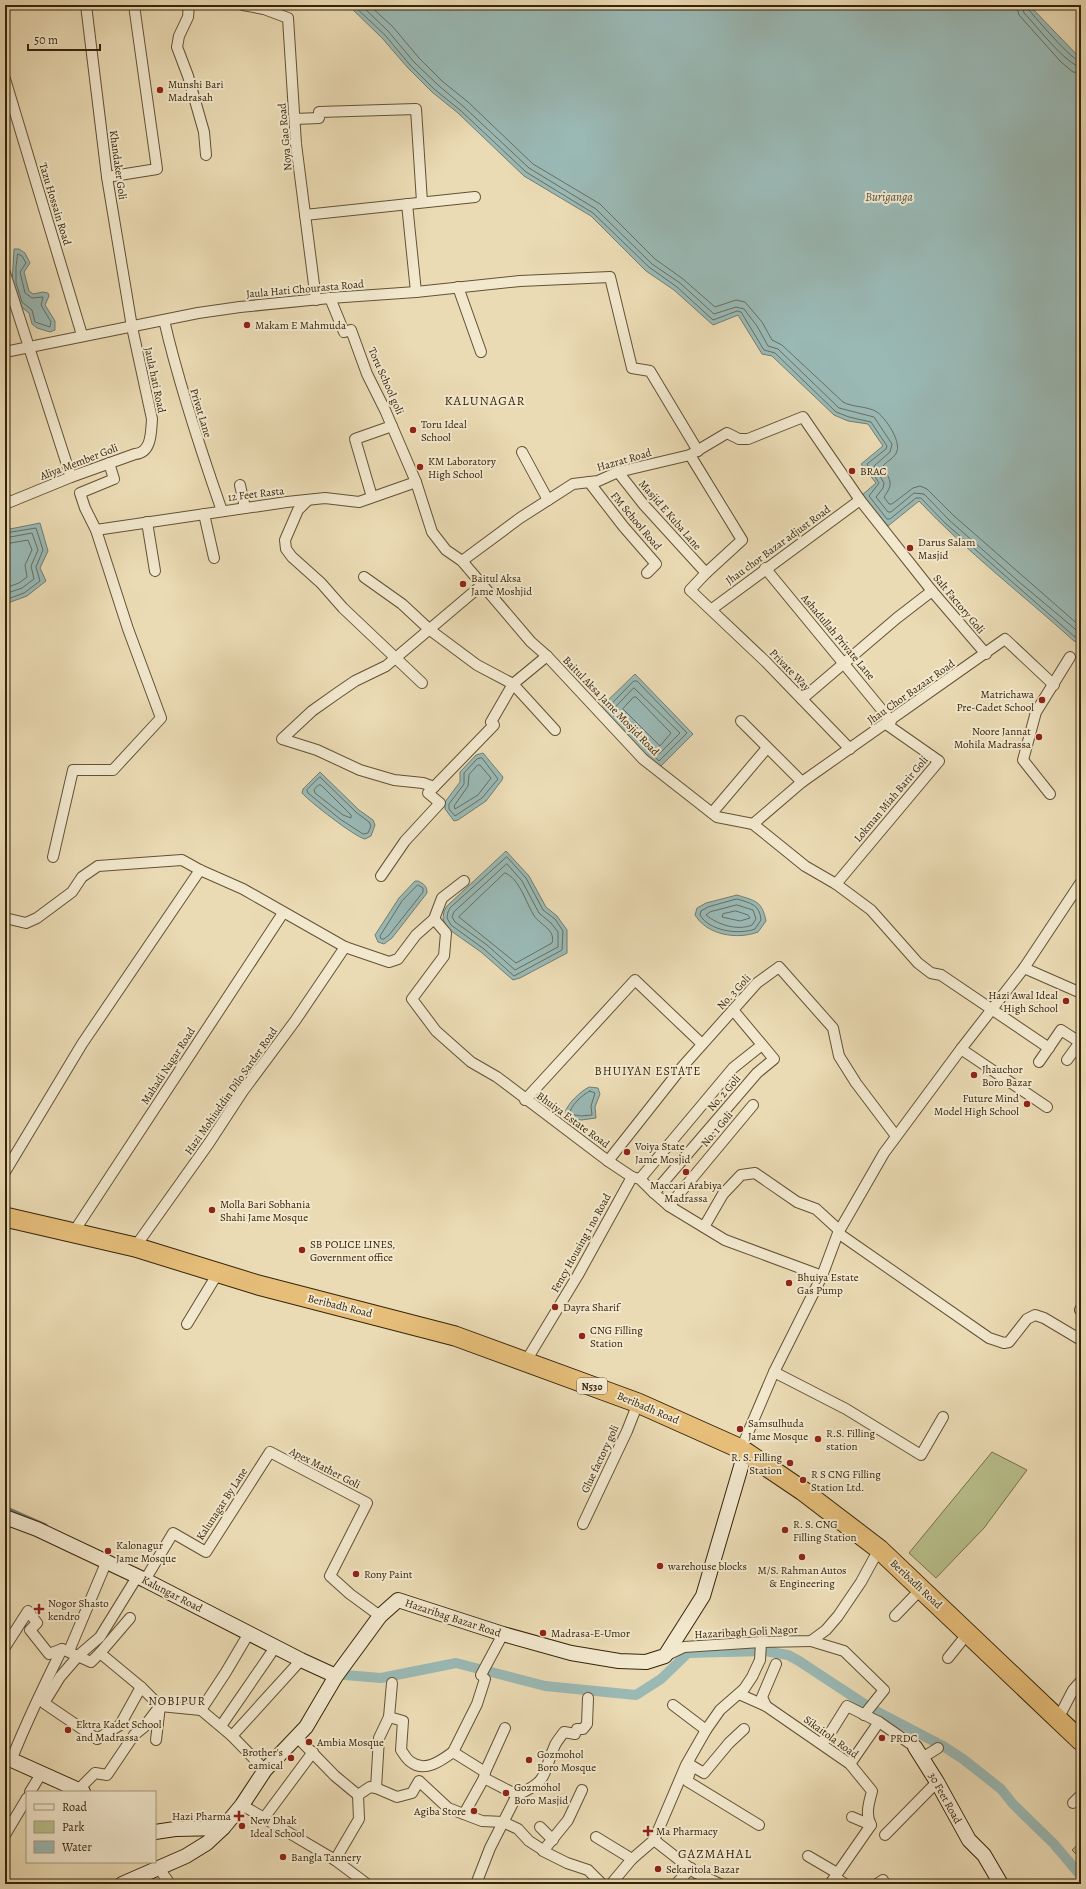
<svg xmlns="http://www.w3.org/2000/svg" width="1086" height="1889" font-family="Alegreya,serif">
<rect width="100%" height="100%" fill="#ebdbb4"/>
<filter id="stains"><feTurbulence type="fractalNoise" baseFrequency=".005" numOctaves="4"/><feColorMatrix values="0 0 0 0 .2 0 0 0 0 .09 0 0 0 0 .02 0 0 0 .5 -.17"/></filter>
<radialGradient id="worn" r=".72"><stop offset=".6" stop-color="#630" stop-opacity="0"/><stop offset="1" stop-color="#630" stop-opacity=".3"/></radialGradient>
<g fill="#b8c08c" stroke="#76724b">
<polygon points="992,1452 1027,1470 984,1528 936,1578 909,1553"/>
<polygon points="1081,1842 1081,1859 1072,1850"/>
</g>
<g fill="#9ab9b5" stroke="#727d71">
<path d="M348,5H1029L1081,59V643L1074,641C1022,594 967,552 919,501L888,526L862,495L876,483L861,464L883,446L868,424L848,421L834,415L772,356L762,354L738,315L713,325L674,290L646,271L591,216L524,176L458,113L432,92L408,68L382,38Z"/>
<polygon points="14,249 19,249 25,253 30,263 24,272 29,291 33,294 43,292 48,293 49,296 45,305 55,321 55,330 50,332 37,328 32,324 29,313 19,305 12,284"/>
<polygon points="40,523 48,551 40,568 46,581 27,596 5,604 5,530"/>
<polygon points="635,674 693,734 659,768 600,708"/>
<polygon points="483,753 503,777 502,780 486,801 458,820 454,821 445,809 445,802 460,782 460,772 476,755"/>
<path d="M320,772L359,810L373,820L375,825L371,836L365,839C355,837 310,802 302,793L303,789Z"/>
<polygon points="506,851 529,876 546,907 557,916 567,930 567,953 520,978 513,980 481,952 447,928 443,919 444,911 447,906"/>
<path d="M415,881H418C424,884 427,886 427,893L392,938L384,944L378,942L375,935L399,898Z"/>
<path d="M737,895C756,901 762,901 766,921L758,932C737,940 707,935 695,915L697,908L706,903Z"/>
<path d="M589,1087L598,1088L600,1094L595,1107L596,1118L581,1120L567,1117L565,1112C569,1102 580,1092 589,1087Z"/>
</g>
<g fill="none" stroke-linecap="round" stroke-linejoin="round">
<g stroke="#686e60" stroke-width="1">
<polyline points="353,5 385,35 410,65 434,89 460,110 526,172 593,213 649,267 677,287 713,320 737,311 741,312 764,350 775,353 836,412 849,417 871,422 887,446 886,449 867,464 879,483 869,496 887,519 890,519 916,498 921,498 945,523 1075,637 1081,639"/>
<polyline points="361,5 388,31 414,62 438,85 464,107 529,168 596,209 652,264 680,283 714,314 736,307 744,309 757,326 768,346 778,349 839,408 874,417 892,444 890,452 874,466 884,483 883,488 876,497 888,512 891,512 914,493 924,494 949,520 1018,581 1081,634"/>
<path d="M369,5L393,27L419,58L442,81L468,102L533,164L600,204L655,259L683,279L715,307L736,300L745,302L762,322L772,340L782,345L843,402C852,407 863,406 873,410C883,413 901,440 897,451C895,458 887,461 883,466C889,480 895,482 884,497L889,504H892L913,488L920,486L927,489L953,515L1081,627"/>
<polyline points="1016,5 1019,15 1061,62 1073,72 1081,73"/>
<path d="M1022,5L1024,13C1035,24 1067,66 1081,67"/>
<path d="M1027,5L1028,9C1037,19 1072,61 1081,62"/>
<polygon points="18,254 22,256 26,263 20,272 25,293 32,298 43,297 41,305 51,322 50,327 35,322 32,310 22,302 16,283 16,267"/>
<polyline points="5,533 36,528 43,550 36,567 40,581 24,593 5,600"/>
<polyline points="5,538 32,533 38,550 31,566 34,579 22,588 5,594"/>
<polyline points="5,544 28,540 32,550 25,565 27,577 19,583 5,588"/>
<polygon points="634,681 637,681 687,733 659,761 607,709"/>
<polygon points="634,688 680,733 659,754 614,709"/>
<polygon points="634,697 636,697 671,733 660,746 623,709"/>
<polygon points="482,758 498,779 482,798 455,816 449,809 449,804 464,784 464,773 477,759"/>
<polygon points="478,765 480,765 491,778 478,795 455,809 454,806 468,786 469,775"/>
<polygon points="320,777 357,813 369,822 371,826 368,833 363,834 340,819 308,793 307,790"/>
<polygon points="319,785 321,785 351,815 351,818 343,815 315,793 314,790"/>
<polygon points="507,857 526,878 543,910 555,919 563,931 562,950 514,976 484,949 451,925 447,918 448,912 450,908"/>
<polygon points="507,864 522,881 539,913 551,923 558,932 558,947 515,970 487,945 455,922 452,917 454,912"/>
<path d="M505,873C519,878 526,902 533,914C539,925 556,929 552,943L516,963L459,917Z"/>
<polygon points="418,885 423,888 423,892 389,935 384,939 381,939 380,936 402,901"/>
<path d="M737,899C751,903 760,905 761,920L755,929C739,935 709,931 700,915L701,911L708,907Z"/>
<path d="M737,905L753,910L756,919L752,925C738,931 718,925 706,915L710,912Z"/>
<polygon points="736,911 748,915 750,918 740,921 722,917 723,914"/>
<path d="M590,1091L595,1093L591,1106L592,1115L581,1116L570,1114C569,1107 583,1094 590,1091Z"/>
</g>
<polyline stroke="#727d71" stroke-width="3" points="5,1507 46,1525"/>
<polyline stroke="#9ab9b5" stroke-width="10" points="345,1675 381,1678 456,1663 545,1686 636,1695 661,1679 688,1653 765,1651 788,1655 799,1661 872,1709 943,1746 963,1759 1001,1789 1013,1804 1054,1844 1081,1876"/>
<g stroke="#625234" stroke-width="12">
<g id="street">
<polyline points="189,5 188,17 179,36 177,47 188,76 204,132 206,155"/>
<polyline points="243,5 264,9 288,18 296,144 316,300"/>
<polyline points="5,79 82,335"/>
<polyline points="295,119 319,118 319,112 416,109 422,202"/>
<polyline points="107,177 157,169 134,5"/>
<polyline points="407,204 416,292"/>
<polyline points="305,215 475,197"/>
<polyline points="5,273 71,477"/>
<polyline points="458,287 481,352"/>
<polyline points="330,298 344,332 351,330 367,374 385,410 416,482 432,532 446,550 462,561 531,642 547,656 643,759 717,817 753,824 805,866 836,884 871,910 918,963 931,973 941,975 1049,1048"/>
<path d="M164,320C179,385 200,448 222,511"/>
<polyline points="5,352 198,313 240,307 330,298 416,292 520,281 610,277 632,368 650,371 698,451"/>
<polyline points="522,452 548,500"/>
<polyline points="690,455 742,540 706,573 690,590 766,662 850,749"/>
<polyline points="618,472 644,505 706,573"/>
<polyline points="589,482 623,526 656,564 647,573"/>
<polyline points="240,485 245,508"/>
<polyline points="372,497 355,439 392,426"/>
<polyline points="307,501 298,510 285,540 286,549 292,557 321,583 343,608 422,683"/>
<path d="M5,504L71,477L135,454C152,453 151,431 152,419L132,327L107,177L86,5"/>
<polyline points="204,514 214,558"/>
<polyline points="147,522 155,571"/>
<polyline points="96,530 287,502 325,498 359,502 416,482"/>
<polyline points="462,561 520,518 573,484 598,481 618,472 690,455 727,433 739,439 748,439 803,417 860,500 932,591 986,654"/>
<polyline points="765,568 891,721"/>
<polyline points="364,577 402,604 430,630 477,665 513,684 555,730"/>
<polyline points="483,584 386,666 355,681 336,694 312,711 282,739 317,750 360,770 394,780 423,783 434,787 494,725 491,722 513,684 547,656"/>
<polyline points="712,609 860,500"/>
<polyline points="802,699 897,618 932,591"/>
<polyline points="741,721 802,782"/>
<polyline points="1050,794 1023,760 1036,712 1070,657"/>
<polyline points="712,813 767,748"/>
<polyline points="753,824 802,782 1005,639 1054,685"/>
<polyline points="53,857 73,770 113,770 161,718 128,629 96,530 85,508 80,493 114,479 109,463"/>
<polyline points="381,876 405,841 440,803 428,793 434,787"/>
<polyline points="836,884 939,761 886,724"/>
<polyline points="5,918 26,923 37,918 72,892 82,877 98,866 182,860 200,870 243,889 345,947 389,962 398,959 416,935 434,919 442,898 464,881"/>
<polyline points="434,919 446,933 444,956 412,999 436,1031 471,1062 497,1077 608,1161 632,1177 640,1179 654,1193 669,1206 725,1240 822,1276"/>
<polyline points="1024,968 1081,993"/>
<polyline points="961,1049 1047,1107"/>
<polyline points="1067,1060 1080,1042"/>
<polyline points="1039,1062 1061,1030 1081,1043"/>
<polyline points="525,1100 635,980 702,1044"/>
<polyline points="608,1161 683,1066 757,983 779,967 833,1028 839,1056 856,1083 896,1136"/>
<polyline points="5,1172 82,1044 200,870"/>
<polyline points="640,1179 733,1068 762,1045"/>
<polyline points="654,1193 757,1073 774,1059 733,1010"/>
<polyline points="669,1206 753,1105"/>
<polyline points="704,1227 723,1194 741,1175 755,1173 797,1202 816,1209 839,1230"/>
<polyline points="73,1233 283,913"/>
<polyline points="838,1233 989,1338 1004,1343 1009,1342 1027,1319 1035,1315 1044,1318 1081,1340"/>
<polyline points="135,1247 209,1143 243,1091 295,1021 345,947"/>
<polyline points="1080,1310 1081,1308"/>
<polyline points="187,1324 218,1273"/>
<polyline points="526,1361 578,1275 632,1177"/>
<polyline points="774,1372 846,1409 921,1455 943,1417"/>
<polyline points="741,1449 774,1372 822,1276 838,1233 884,1153 961,1049 1024,968 1081,882"/>
<polyline points="583,1524 627,1431 638,1403"/>
<polyline points="137,1577 100,1637 79,1655 60,1677 44,1703 97,1739 120,1725 141,1687"/>
<polyline points="145,1580 173,1533 206,1552 270,1452 367,1503 330,1576 350,1594 380,1616"/>
<polyline points="895,1616 921,1589"/>
<polyline points="811,1641 844,1651 884,1690 864,1715"/>
<polyline points="5,1647 28,1611 37,1623 30,1630 49,1654 62,1649 91,1662 100,1653 141,1687 160,1706 201,1710"/>
<polyline points="69,1651 106,1563"/>
<polyline points="100,1653 130,1618"/>
<polyline points="665,1656 684,1647 761,1642 811,1641 826,1630 838,1616 861,1582 879,1549"/>
<polyline points="948,1658 968,1633"/>
<polyline points="481,1675 503,1634"/>
<path d="M739,1694L766,1706L850,1764L872,1791C869,1803 865,1814 871,1825L830,1884"/>
<polyline points="673,1705 706,1730"/>
<polyline points="766,1706 762,1697 776,1664"/>
<polyline points="201,1710 226,1672 249,1633"/>
<polyline points="201,1710 232,1736 265,1770"/>
<polyline points="389,1717 392,1683"/>
<polyline points="1058,1719 1073,1690 1081,1681"/>
<polyline points="221,1726 276,1646"/>
<polyline points="232,1736 301,1660"/>
<polyline points="297,1737 335,1776 358,1795"/>
<polyline points="156,1740 160,1706"/>
<polyline points="821,1742 827,1738 847,1706 879,1722 915,1747"/>
<polyline points="453,1752 477,1704 485,1679"/>
<polyline points="922,1758 938,1748"/>
<path d="M11,1761C26,1722 44,1686 62,1649"/>
<polyline points="850,1764 879,1722"/>
<polyline points="690,1766 692,1766 687,1781 759,1825"/>
<polyline points="692,1766 704,1773 729,1743 744,1729"/>
<polyline points="485,1772 505,1728"/>
<polyline points="376,1788 397,1797 412,1793 419,1781 448,1808 482,1821 503,1822 518,1829 529,1841 543,1850"/>
<polyline points="79,1789 95,1773 107,1775 134,1735 144,1727 160,1706"/>
<polyline points="582,1790 568,1820 543,1851 567,1863 588,1870 602,1884"/>
<polyline points="30,1792 41,1774"/>
<path d="M517,1795C551,1780 542,1773 555,1745C557,1741 561,1736 564,1732L575,1734L577,1729H583L587,1724L588,1698"/>
<polyline points="1073,1803 1081,1795"/>
<polyline points="242,1805 335,1860 367,1884"/>
<polyline points="464,1814 484,1778"/>
<polyline points="852,1817 871,1825"/>
<polyline points="264,1818 313,1752"/>
<polyline points="540,1827 553,1840"/>
<polyline points="5,1835 27,1798"/>
<polyline points="885,1835 937,1782"/>
<polyline points="596,1837 632,1859"/>
<polyline points="654,1840 696,1873 720,1884"/>
<polyline points="808,1856 837,1873"/>
<path d="M335,1860L359,1819L358,1795L370,1787L376,1788L379,1738L389,1717L403,1721L401,1750C404,1754 407,1760 411,1762C425,1773 442,1760 453,1752L485,1772L484,1778L517,1795"/>
<polyline points="158,1867 170,1884"/>
<polyline points="836,1878 845,1884"/>
<polyline points="476,1884 490,1848 517,1795"/>
<polyline points="611,1884 632,1859 654,1840 686,1765 706,1730 720,1710 744,1689 752,1677 760,1660 761,1642"/>
<polyline points="676,1884 691,1868"/>
<polyline points="877,1884 883,1880"/>
</g>
</g>
<g stroke="#35240a" stroke-width="16">
<g id="secondary">
<polyline points="5,1517 37,1529 145,1580 301,1660 336,1676"/>
<polyline points="915,1747 937,1782 969,1840 984,1855 1001,1884"/>
<polyline points="5,1757 83,1792"/>
<polyline points="155,1832 175,1829 223,1828"/>
<polyline points="122,1884 186,1856 207,1843 223,1828 242,1805 265,1770 306,1727 336,1676 380,1616 398,1600 503,1634 571,1653 619,1661 646,1662 665,1656 703,1596 745,1453"/>
</g>
</g>
<g stroke="#35240a" stroke-width="21">
<polyline id="highway" points="5,1217 135,1247 258,1285 455,1336 638,1403 741,1449 803,1491 879,1549 1081,1741"/>
</g>
<use href="#street" stroke="#f2e8ce" stroke-width="10"/>
<use href="#secondary" stroke="#f2e8ce" stroke-width="14"/>
<use href="#highway" stroke="#e6be7a" stroke-width="19"/>
</g>
<g fill="#8f2418" stroke="#f2e8ce" stroke-width="1.5">
<circle cx="160" cy="90" r="4"/>
<circle cx="247" cy="325" r="4"/>
<circle cx="413" cy="430" r="4"/>
<circle cx="420" cy="467" r="4"/>
<circle cx="852" cy="471" r="4"/>
<circle cx="910" cy="548" r="4"/>
<circle cx="463" cy="584" r="4"/>
<circle cx="1042" cy="700" r="4"/>
<circle cx="1039" cy="737" r="4"/>
<circle cx="1066" cy="1001" r="4"/>
<circle cx="974" cy="1075" r="4"/>
<circle cx="1027" cy="1104" r="4"/>
<circle cx="627" cy="1152" r="4"/>
<circle cx="686" cy="1172" r="4"/>
<circle cx="212" cy="1210" r="4"/>
<circle cx="302" cy="1250" r="4"/>
<circle cx="789" cy="1283" r="4"/>
<circle cx="555" cy="1307" r="4"/>
<circle cx="582" cy="1336" r="4"/>
<circle cx="740" cy="1429" r="4"/>
<circle cx="818" cy="1439" r="4"/>
<circle cx="790" cy="1463" r="4"/>
<circle cx="803" cy="1480" r="4"/>
<circle cx="785" cy="1530" r="4"/>
<circle cx="108" cy="1551" r="4"/>
<circle cx="802" cy="1557" r="4"/>
<circle cx="660" cy="1566" r="4"/>
<circle cx="356" cy="1574" r="4"/>
<path d="M37 1603h4v4h4v4h-4v4h-4v-4h-4v-4h4z"/>
<circle cx="543" cy="1633" r="4"/>
<circle cx="68" cy="1730" r="4"/>
<circle cx="882" cy="1738" r="4"/>
<circle cx="309" cy="1742" r="4"/>
<circle cx="291" cy="1758" r="4"/>
<circle cx="529" cy="1760" r="4"/>
<circle cx="506" cy="1793" r="4"/>
<circle cx="474" cy="1811" r="4"/>
<path d="M237 1810h4v4h4v4h-4v4h-4v-4h-4v-4h4z"/>
<circle cx="242" cy="1826" r="4"/>
<path d="M646 1825h4v4h4v4h-4v4h-4v-4h-4v-4h4z"/>
<circle cx="283" cy="1857" r="4"/>
<circle cx="658" cy="1869" r="4"/>
</g>
<g text-anchor="middle" dominant-baseline="central" stroke-width="4" stroke-linejoin="round" paint-order="stroke">
<rect fill="#f2e8ce" stroke="#6e5f45" stroke-width="1" x="577" y="1378" width="30" height="16" rx="3"/>
<g font-size="10" font-weight="bold" fill="#35240a">
<text x="592" y="1386">N530</text>
</g>
<g font-size="11" fill="#35240a" stroke="#f2e8ce" text-anchor="start">
<text x="168" y="84">Munshi Bari<tspan x="168" dy="13">Madrasah</tspan></text>
<text x="255" y="325">Makam E Mahmuda</text>
<text x="421" y="424">Toru Ideal<tspan x="421" dy="13">School</tspan></text>
<text x="428" y="461">KM Laboratory<tspan x="428" dy="13">High School</tspan></text>
<text x="860" y="471">BRAC</text>
<text x="918" y="542">Darus Salam<tspan x="918" dy="13">Masjid</tspan></text>
<text x="471" y="578">Baitul Aksa<tspan x="471" dy="13">Jame Moshjid</tspan></text>
<text x="1034" y="694" text-anchor="end">Matrichawa<tspan x="1034" dy="13">Pre-Cadet School</tspan></text>
<text x="1031" y="731" text-anchor="end">Noore Jannat<tspan x="1031" dy="13">Mohila Madrassa</tspan></text>
<text x="1058" y="995" text-anchor="end">Hazi Awal Ideal<tspan x="1058" dy="13">High School</tspan></text>
<text x="982" y="1069">Jhauchor<tspan x="982" dy="13">Boro Bazar</tspan></text>
<text x="1019" y="1098" text-anchor="end">Future Mind<tspan x="1019" dy="13">Model High School</tspan></text>
<text x="635" y="1146">Voiya State<tspan x="635" dy="13">Jame Mosjid</tspan></text>
<text x="686" y="1185" text-anchor="middle">Maccari Arabiya<tspan x="686" dy="13">Madrassa</tspan></text>
<text x="220" y="1204">Molla Bari Sobhania<tspan x="220" dy="13">Shahi Jame Mosque</tspan></text>
<text x="310" y="1244">SB POLICE LINES,<tspan x="310" dy="13">Government office</tspan></text>
<text x="797" y="1277">Bhuiya Estate<tspan x="797" dy="13">Gas Pump</tspan></text>
<text x="563" y="1307">Dayra Sharif</text>
<text x="590" y="1330">CNG Filling<tspan x="590" dy="13">Station</tspan></text>
<text x="748" y="1423">Samsulhuda<tspan x="748" dy="13">Jame Mosque</tspan></text>
<text x="826" y="1433">R.S. Filling<tspan x="826" dy="13">station</tspan></text>
<text x="782" y="1457" text-anchor="end">R. S. Filling<tspan x="782" dy="13">Station</tspan></text>
<text x="811" y="1474">R S CNG Filling<tspan x="811" dy="13">Station Ltd.</tspan></text>
<text x="793" y="1524">R. S. CNG<tspan x="793" dy="13">Filling Station</tspan></text>
<text x="116" y="1545">Kalonagur<tspan x="116" dy="13">Jame Mosque</tspan></text>
<text x="668" y="1566">warehouse blocks</text>
<text x="802" y="1570" text-anchor="middle">M/S. Rahman Autos<tspan x="802" dy="13">&amp; Engineering</tspan></text>
<text x="364" y="1574">Rony Paint</text>
<text x="48" y="1603">Nogor Shasto<tspan x="48" dy="13">kendro</tspan></text>
<text x="551" y="1633">Madrasa-E-Umor</text>
<text x="76" y="1724">Ektra Kadet School<tspan x="76" dy="13">and Madrassa</tspan></text>
<text x="890" y="1738">PRDC</text>
<text x="317" y="1742">Ambia Mosque</text>
<text x="283" y="1752" text-anchor="end">Brother's<tspan x="283" dy="13">eamical</tspan></text>
<text x="537" y="1754">Gozmohol<tspan x="537" dy="13">Boro Mosque</tspan></text>
<text x="514" y="1787">Gozmohol<tspan x="514" dy="13">Boro Masjid</tspan></text>
<text x="466" y="1811" text-anchor="end">Agiba Store</text>
<text x="231" y="1816" text-anchor="end">Hazi Pharma</text>
<text x="250" y="1820">New Dhak<tspan x="250" dy="13">Ideal School</tspan></text>
<text x="656" y="1831">Ma Pharmacy</text>
<text x="291" y="1857">Bangla Tannery</text>
<text x="666" y="1869">Sekaritola Bazar</text>
</g>
<g font-size="11" fill="#35240a" stroke="#f2e8ce">
<text transform="translate(285 137) rotate(-95)">Noya Gao Road</text>
<text transform="translate(118 165) rotate(82)">Khandaker Goli</text>
<text transform="translate(55 204) rotate(73)">Tazu Hossain Road</text>
<text transform="translate(305 289) rotate(-5)">Jaula Hati Chourasta Road</text>
<text transform="translate(155 380) rotate(78)">Jaula hati Road</text>
<text transform="translate(386 381) rotate(66)">Toru School goli</text>
<text transform="translate(201 413) rotate(73)">Privat Lane</text>
<text transform="translate(624 460) rotate(-16)">Hazrat Road</text>
<text transform="translate(79 462) rotate(-21)">Aliya Member Goli</text>
<text transform="translate(256 494) rotate(-7)">12 Feet Rasta</text>
<text transform="translate(670 515) rotate(49)">Masjid E Kuba Lane</text>
<text transform="translate(636 521) rotate(50)">FM School Road</text>
<text transform="translate(778 545) rotate(-36)">Jhau chor Bazar adjust Road</text>
<text transform="translate(959 604) rotate(50)">Salt Factory Goli</text>
<text transform="translate(838 637) rotate(50)">Ashadullah Private Lane</text>
<text transform="translate(790 670) rotate(46)">Private Way</text>
<text transform="translate(911 692) rotate(-35)">Jhau Chor Bazaar Road</text>
<text transform="translate(611 706) rotate(46)">Baitul Aksa Jame Mosjid Road</text>
<text transform="translate(891 799) rotate(-50)">Lokman Miah Barir Goli</text>
<text transform="translate(734 992) rotate(-47)">No. 3 Goli</text>
<text transform="translate(168 1066) rotate(-57)">Mahadi Nagar Road</text>
<text transform="translate(231 1091) rotate(-55)">Hazi Mohiuddin Dilo Sarder Road</text>
<text transform="translate(724 1093) rotate(-49)">No. 2 Goli</text>
<text transform="translate(573 1120) rotate(36)">Bhuiya Estate Road</text>
<text transform="translate(717 1129) rotate(-50)">No. 1 Goli</text>
<text transform="translate(581 1243) rotate(-61)">Fency Housing 1 no Road</text>
<text transform="translate(340 1306) rotate(14)">Beribadh Road</text>
<text transform="translate(648 1408) rotate(23)">Beribadh Road</text>
<text transform="translate(600 1459) rotate(-65)">Glue factory goli</text>
<text transform="translate(325 1468) rotate(27)">Apex Mather Goli</text>
<text transform="translate(222 1504) rotate(-57)">Kalunagar By Lane</text>
<text transform="translate(916 1584) rotate(43)">Beribadh Road</text>
<text transform="translate(172 1594) rotate(27)">Kalungar Road</text>
<text transform="translate(453 1618) rotate(18)">Hazaribag Bazar Road</text>
<text transform="translate(746 1632) rotate(-3)">Hazaribagh Goli Nagor</text>
<text transform="translate(831 1737) rotate(36)">Sikaitola Road</text>
<text transform="translate(945 1798) rotate(61)">30 Feet Road</text>
</g>
<g font-size="12" font-style="italic" fill="#53513d" stroke="#f2e8ce">
<text x="889" y="197">Buriganga</text>
</g>
<g font-size="12" letter-spacing="1" fill="#35240a" stroke="#f2e8ce">
<text x="648" y="1071">BHUIYAN ESTATE</text>
<text x="177" y="1701">NOBIPUR</text>
</g>
<g font-size="13" letter-spacing="1" fill="#35240a" stroke="#f2e8ce">
<text x="485" y="400">KALUNAGAR</text>
<text x="715" y="1853">GAZMAHAL</text>
</g>
</g>
<rect width="1086" height="1889" fill="none" stroke="#ebdbb4" stroke-width="20"/>
<rect x="6" y="6" width="1074" height="1877" fill="none" stroke="#35240a" stroke-width="2"/>
<rect x="10" y="10" width="1066" height="1869" fill="none" stroke="#35240a"/>
<rect x="26" y="1791" width="130" height="72" fill="#f2e8ce" stroke="#a69a80"/>
<rect x="34" y="1804" width="20" height="6" fill="#f2e8ce" stroke="#a69a80"/>
<text x="62" y="1811" font-size="12" fill="#35240a">Road</text>
<rect x="34" y="1821" width="20" height="12" fill="#b8c08c" stroke="#a69a80"/>
<text x="62" y="1831" font-size="12" fill="#35240a">Park</text>
<rect x="34" y="1841" width="20" height="12" fill="#9ab9b5" stroke="#a69a80"/>
<text x="62" y="1851" font-size="12" fill="#35240a">Water</text>
<path d="M28 44v6h72v-6" fill="none" stroke="#35240a" stroke-width="2"/>
<text x="34" y="44" font-size="12" fill="#35240a" stroke="#f2e8ce" stroke-width="3" paint-order="stroke">50 m</text>
<rect width="100%" height="100%" filter="url(#stains)"/>
<rect width="100%" height="100%" fill="url(#worn)"/>
</svg>
